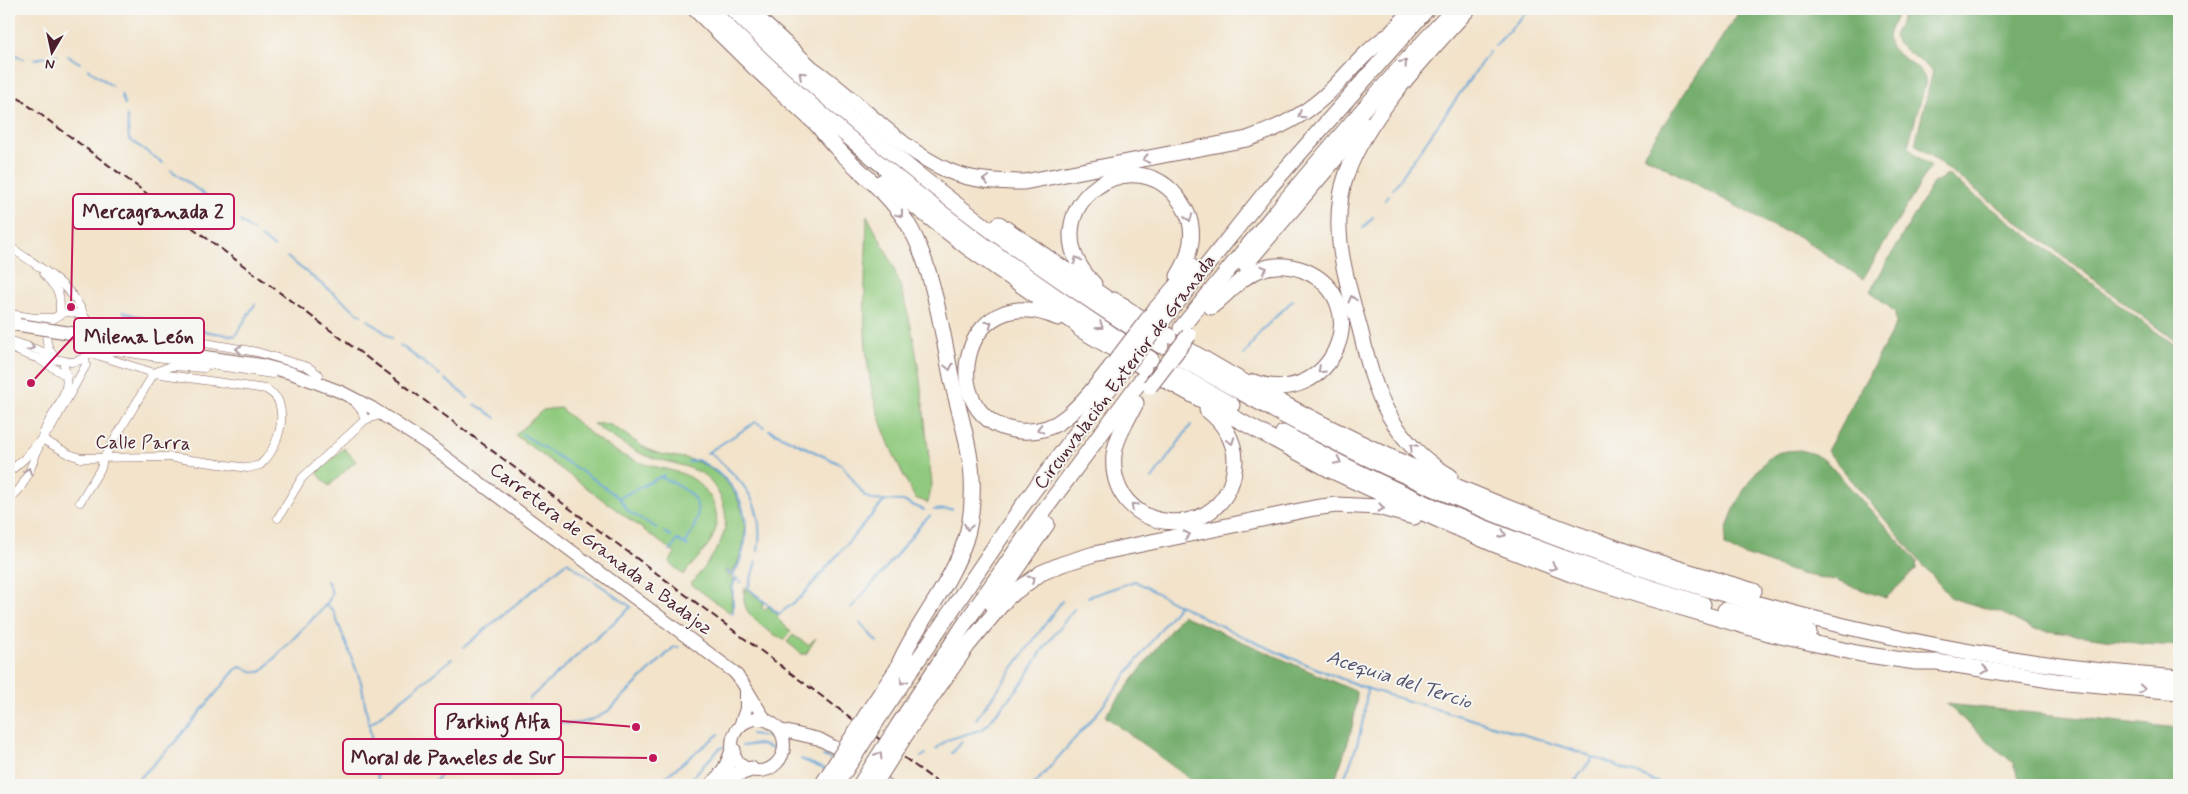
<svg xmlns="http://www.w3.org/2000/svg" width="2188" height="794" font-family="Mynerve,sans-serif">
<rect width="100%" height="100%" fill="#f6f6f2"/>
<filter id="ink" filterUnits="userSpaceOnUse"><feTurbulence type="fractalNoise" baseFrequency=".02" numOctaves="2"/><feDisplacementMap in="SourceGraphic" scale="10" xChannelSelector="R" yChannelSelector="G"/><feConvolveMatrix kernelMatrix="1 2 1 2 8 2 1 2 1" color-interpolation-filters="sRGB"/></filter>
<filter id="wash" filterUnits="userSpaceOnUse"><feTurbulence type="fractalNoise" baseFrequency=".0096" numOctaves="4" result="noise"/><feDisplacementMap in="SourceGraphic" scale="20" xChannelSelector="R" yChannelSelector="G"/><feGaussianBlur stdDeviation="1.12" result="paint"/><feColorMatrix in="noise" values="0 0 0 0 0 0 0 0 0 0 0 0 0 0 0 0 0 1.4 0 .05"/><feComposite in="paint" operator="in"/></filter>
<g filter="url(#wash)">
<rect width="100%" height="100%" fill="#f2e3ca"/>
<g fill="#90ca7e" stroke="#6d7454">
<path d="M867,215C875,232 886,249 893,266C920,335 923,412 932,484L928,503L915,498C899,467 884,437 875,403C859,343 866,277 867,215Z"/>
<path d="M560,408C582,426 604,448 631,459C648,467 675,469 690,477C714,491 726,521 708,545C701,556 691,565 683,575L669,562L675,553L515,435L543,410Z"/>
<path d="M593,424C599,424 606,423 612,426C626,433 638,446 654,452C668,457 684,456 698,462C744,482 757,532 732,573L727,570L725,572L734,580L731,586L732,610L729,612L691,584C714,555 740,527 716,489C711,482 705,474 697,471C679,463 659,461 642,454C624,446 609,435 593,424Z"/>
<polygon points="344,448 356,461 329,486 317,473"/>
<path d="M745,588L764,603L761,607L765,610L768,606L779,616L777,618L791,632L784,639C773,636 751,620 746,608C743,602 744,595 745,588Z"/>
<polygon points="793,635 808,645 816,638 806,654 802,654 787,642"/>
</g>
<g fill="#74ae6d" stroke="#5f664c">
<path d="M1741,9H1900C1897,17 1888,30 1888,38C1889,56 1920,62 1926,81L1908,146L1915,155L1931,166L1863,279L1798,236L1776,228L1643,155Z"/>
<polygon points="1906,9 2179,9 2179,344 1915,144 1933,71 1898,44 1894,36"/>
<polygon points="1948,175 2179,349 2179,646 2143,644 2032,629 2002,613 1951,598 1827,451 1896,324 1895,312 1870,291 1933,183"/>
<path d="M1800,450L1814,454L1827,462L1917,561L1916,569L1886,598L1834,580L1800,574L1736,552L1725,546C1723,521 1752,469 1773,455C1782,450 1791,451 1800,450Z"/>
<path d="M1182,615L1357,692C1356,725 1344,754 1333,785H1198L1105,716Z"/>
<polygon points="1946,704 2179,728 2179,785 2022,785 2013,763"/>
</g>
<g fill="none" stroke-linecap="round" stroke-linejoin="round">
<g stroke="#62a3d5" stroke-width="2">
<polyline points="1495,46 1529,9"/>
<polyline points="9,50 19,57 24,59"/>
<polyline points="68,56 80,63"/>
<polyline points="35,59 57,55"/>
<polyline points="88,69 112,86"/>
<polyline points="121,94 125,105"/>
<polyline points="127,116 129,139 163,163"/>
<polyline points="171,170 233,216"/>
<polyline points="1393,189 1489,52"/>
<polyline points="1385,200 1388,195"/>
<polyline points="240,221 253,231"/>
<polyline points="1363,228 1373,217"/>
<polyline points="261,237 274,247"/>
<polyline points="287,257 361,315"/>
<polyline points="123,312 171,326 235,336 255,304"/>
<polyline points="368,320 392,338"/>
<polyline points="400,345 440,375"/>
<polyline points="1244,355 1260,332 1293,300"/>
<polyline points="445,379 468,398"/>
<polyline points="475,404 496,418"/>
<polyline points="769,430 842,465 865,496 873,500 903,501 924,510"/>
<polyline points="522,434 592,478 619,498 629,512 657,528"/>
<path d="M709,452C743,480 766,504 758,551"/>
<polyline points="707,453 756,422 764,427"/>
<path d="M688,462L697,460C747,484 758,529 733,576"/>
<path d="M660,477C700,493 708,507 685,544"/>
<polyline points="1152,479 1191,425"/>
<polyline points="619,498 664,475"/>
<polyline points="934,510 952,509"/>
<polyline points="664,532 671,536"/>
<polyline points="671,551 677,540 688,546"/>
<polyline points="756,562 748,588 779,614 801,597 884,501"/>
<polyline points="726,571 741,582"/>
<path d="M1088,597L1135,581C1186,610 1237,635 1291,658C1317,668 1342,680 1369,689C1467,720 1568,742 1663,785"/>
<polyline points="326,605 333,610 361,682 369,725"/>
<polyline points="851,608 881,574 922,523 930,516"/>
<polyline points="731,614 733,612 733,585 736,579"/>
<polyline points="860,623 877,642"/>
<polyline points="464,647 567,562 631,607 529,699"/>
<polyline points="976,719 1062,601"/>
<polyline points="751,734 770,737"/>
<polyline points="742,746 759,744 776,750"/>
<polyline points="936,749 947,740 983,729 1023,682 1043,649 1074,609"/>
<polyline points="952,753 962,742"/>
<polyline points="823,756 831,759"/>
<polyline points="921,757 926,754"/>
<polyline points="801,759 824,769"/>
<polyline points="845,782 850,785"/>
<path d="M133,785L176,741L236,669L241,667L254,672H261L326,605C333,595 333,591 327,581"/>
<polyline points="379,785 369,725 452,659"/>
<path d="M429,785L436,781L446,766L521,705C548,726 579,731 608,711L674,647H679"/>
<polyline points="655,785 719,734"/>
<polyline points="685,785 720,748 723,747"/>
<polyline points="1034,785 1099,711 1178,606"/>
<path d="M1341,785C1356,754 1365,722 1367,688"/>
<polyline points="1572,785 1593,757"/>
</g>
</g>
</g>
<g filter="url(#ink)">
<g fill="none" stroke-linecap="round" stroke-linejoin="round">
<g stroke="#856463" stroke-width="9">
<g id="minor">
<path d="M9,246C37,267 73,283 85,318"/>
<path d="M44,274C60,293 60,290 60,315"/>
<polyline points="9,314 35,318 55,318"/>
<polyline points="90,323 257,352 308,367 319,375"/>
<polyline points="9,340 52,355"/>
<path d="M9,347C20,352 32,358 45,360C50,361 55,359 60,360C64,360 67,362 71,362C96,361 103,326 80,315C54,303 36,334 53,355"/>
<polyline points="89,354 116,351 272,374"/>
<polyline points="40,360 67,376"/>
<polyline points="356,404 362,411 365,420"/>
<path d="M42,439L69,454L81,458L169,457L248,468L260,465C275,452 286,423 279,403C277,396 272,393 266,389L154,373L94,354"/>
<polyline points="9,472 24,459 51,428 86,365 85,358"/>
<path d="M9,498C28,490 38,443 47,425C53,413 63,401 66,387C68,378 65,370 63,361"/>
<polyline points="80,502 101,468 103,459 154,373 171,366 204,368"/>
<polyline points="278,518 302,478 365,420 382,414"/>
</g>
</g>
<g stroke="#856463" stroke-width="14">
<g id="trunk">
<polyline points="9,324 19,325"/>
<path d="M121,345L261,365L291,373L341,392L372,408L429,445L734,672C748,687 754,705 766,720"/>
<circle cx="758" cy="745" r="26"/>
<polyline points="740,726 746,709 746,691"/>
<polyline points="780,730 819,739 836,748"/>
<polyline points="882,782 887,785"/>
</g>
</g>
<g stroke="#856463" stroke-width="17">
<g id="motorway">
<polyline points="695,9 753,66 827,134"/>
<path d="M710,9C835,135 974,244 1122,341"/>
<path d="M732,9C854,130 988,235 1132,328"/>
<polyline points="748,9 820,76"/>
<polyline points="1383,42 1413,9"/>
<path d="M814,70C860,102 897,148 949,171C973,181 999,182 1024,182L1247,139C1277,129 1304,116 1327,94C1348,74 1365,51 1389,35"/>
<path d="M819,127C844,162 883,185 906,221C933,263 942,332 952,381C959,412 970,445 972,477C973,498 972,520 965,541C950,586 918,621 899,664"/>
<polyline points="883,181 967,247 1072,321 1088,334"/>
<polyline points="999,224 1109,300 1123,305"/>
<polyline points="1245,265 1365,124"/>
<path d="M1094,284C1021,210 1141,125 1186,211C1197,232 1190,257 1178,276"/>
<polyline points="1114,300 1140,317"/>
<path d="M1211,307C1227,295 1240,277 1259,270C1273,264 1289,265 1303,270C1378,300 1333,411 1254,382"/>
<polyline points="1154,311 1192,267"/>
<path d="M1058,318C959,274 932,423 1020,431C1036,432 1053,428 1066,417C1084,402 1099,382 1114,363"/>
<polyline points="1164,319 1268,189 1427,9"/>
<path d="M1181,328C1269,219 1358,111 1454,9"/>
<polyline points="1081,330 1115,350"/>
<polyline points="1161,331 1169,336"/>
<polyline points="1153,341 1161,346"/>
<path d="M1189,350C1327,433 1475,500 1628,552C1670,567 1712,578 1754,591"/>
<polyline points="1143,354 1151,359"/>
<path d="M1181,359C1249,397 1317,435 1388,468C1636,582 1906,658 2179,678"/>
<polyline points="1136,363 1144,368"/>
<polyline points="1172,371 1232,405"/>
<polyline points="1165,380 1330,470 1423,513 1491,543 1571,574 1645,597 1772,634 1861,654 1916,662 1937,662 2056,681 2179,692"/>
<path d="M1136,403C1128,419 1116,437 1114,455C1107,539 1232,547 1235,461C1235,440 1223,422 1207,410"/>
<path d="M1283,433C1415,506 1559,560 1703,604"/>
<path d="M1450,476C1425,462 1403,440 1389,415C1374,389 1367,358 1360,329C1346,279 1328,225 1347,173C1368,115 1427,55 1468,9"/>
<polyline points="992,604 1047,524"/>
<polyline points="1725,610 1809,632"/>
<polyline points="872,706 906,656"/>
<polyline points="882,713 1020,509 1123,370"/>
<polyline points="899,724 966,622 1040,516 1141,380"/>
<polyline points="908,731 968,645 1007,598 1041,573 1062,564 1094,554 1314,508 1336,505 1378,507 1414,517"/>
<path d="M712,785C724,774 728,765 733,750"/>
<polyline points="723,785 735,775 751,769"/>
</g>
</g>
<use href="#minor" stroke="#fff" stroke-width="8"/>
<use href="#trunk" stroke="#fff" stroke-width="12"/>
<use href="#motorway" stroke="#fff" stroke-width="15"/>
<polyline stroke="#4a1f2b" stroke-width="2" stroke-dasharray="8 4" stroke-linecap="butt" points="9,91 941,785"/>
<g stroke="#856463" stroke-width="14" stroke-linecap="butt">
<polyline id="trunk-bridge" points="19,325 122,341"/>
</g>
<g stroke="#856463" stroke-width="17" stroke-linecap="butt">
<g id="motorway-bridge">
<polyline points="1114,363 1154,311"/>
<polyline points="1123,370 1164,319"/>
<polyline points="1150,386 1189,335"/>
<polyline points="822,785 872,706"/>
<polyline points="836,785 882,713"/>
<polyline points="860,785 899,724"/>
<polyline points="874,785 908,731"/>
</g>
</g>
<use href="#trunk-bridge" stroke="#fff" stroke-width="12"/>
<use href="#motorway-bridge" stroke="#fff" stroke-width="15"/>
</g>
<defs><path id="oneway-chevron" d="M-2-3.5L2.5 0L-2 3.5" fill="none" stroke-width="1.6" stroke-linecap="round" stroke-linejoin="round" transform="scale(1.25)"/></defs>
<g stroke="#ae9aa0">
<use href="#oneway-chevron" transform="translate(1404 63) rotate(-48)"/>
<use href="#oneway-chevron" transform="translate(802 75) rotate(-137)"/>
<use href="#oneway-chevron" transform="translate(1301 115) rotate(147)"/>
<use href="#oneway-chevron" transform="translate(1146 159) rotate(169)"/>
<use href="#oneway-chevron" transform="translate(986 180) rotate(-172)"/>
<use href="#oneway-chevron" transform="translate(900 214) rotate(53)"/>
<use href="#oneway-chevron" transform="translate(1189 218) rotate(70)"/>
<use href="#oneway-chevron" transform="translate(1077 260) rotate(-115)"/>
<use href="#oneway-chevron" transform="translate(1264 269) rotate(-16)"/>
<use href="#oneway-chevron" transform="translate(1352 299) rotate(-105)"/>
<use href="#oneway-chevron" transform="translate(989 324) rotate(-38)"/>
<use href="#oneway-chevron" transform="translate(1100 326) rotate(33)"/>
<use href="#oneway-chevron" transform="translate(31 347) rotate(19)"/>
<use href="#oneway-chevron" transform="translate(239 349) rotate(-171)"/>
<use href="#oneway-chevron" transform="translate(949 367) rotate(77)"/>
<use href="#oneway-chevron" transform="translate(1321 370) rotate(137)"/>
<use href="#oneway-chevron" transform="translate(1040 429) rotate(167)"/>
<use href="#oneway-chevron" transform="translate(1231 441) rotate(70)"/>
<use href="#oneway-chevron" transform="translate(1413 447) rotate(-134)"/>
<use href="#oneway-chevron" transform="translate(1338 461) rotate(26)"/>
<use href="#oneway-chevron" transform="translate(28 471) rotate(-71)"/>
<use href="#oneway-chevron" transform="translate(1134 506) rotate(-137)"/>
<use href="#oneway-chevron" transform="translate(1381 508) rotate(11)"/>
<use href="#oneway-chevron" transform="translate(968 527) rotate(102)"/>
<use href="#oneway-chevron" transform="translate(1503 534) rotate(22)"/>
<use href="#oneway-chevron" transform="translate(1187 535) rotate(-12)"/>
<use href="#oneway-chevron" transform="translate(1553 567) rotate(21)"/>
<use href="#oneway-chevron" transform="translate(1032 579) rotate(-31)"/>
<use href="#oneway-chevron" transform="translate(1985 670) rotate(9)"/>
<use href="#oneway-chevron" transform="translate(903 681) rotate(124)"/>
<use href="#oneway-chevron" transform="translate(2142 689) rotate(5)"/>
<use href="#oneway-chevron" transform="translate(879 755) rotate(-58)"/>
</g>
</g>
<g text-anchor="middle" dominant-baseline="central" stroke-width="4" stroke-linejoin="round" paint-order="stroke">
<g font-size="19" fill="#4a1f2b" stroke="#f6f6f2">
<text transform="translate(1125 372) rotate(-53)">Circunvalación Exterior de Granada</text>
<text transform="translate(143 443) rotate(1)">Calle Parra</text>
<text transform="translate(601 549) rotate(37)">Carretera de Granada a Badajoz</text>
</g>
<g font-size="20" font-style="italic" fill="#54546f" stroke="#f6f6f2">
<text transform="translate(1399 680) rotate(18)">Acequia del Tercio</text>
</g>
</g>
<path fill="none" stroke="#c2185b" stroke-width="2" d="M71 307L73 211M31 383L74 336M636 727L561 721M653 758L563 757"/>
<g fill="#c2185b" stroke="#f6f6f2" stroke-width="2">
<circle cx="71" cy="307" r="5"/>
<circle cx="31" cy="383" r="5"/>
<circle cx="636" cy="727" r="5"/>
<circle cx="653" cy="758" r="5"/>
</g>
<g fill="#f6f6f2" stroke="#c2185b" stroke-width="2">
<rect x="73" y="194" width="161" height="35" rx="5"/>
<rect x="74" y="318" width="130" height="35" rx="5"/>
<rect x="435" y="704" width="126" height="35" rx="5"/>
<rect x="343" y="739" width="220" height="35" rx="5"/>
</g>
<g font-size="20" text-anchor="middle" font-weight="bold" fill="#4a1f2b">
<text x="153" y="218">Mercagranada 2</text>
<text x="139" y="343">Milena León</text>
<text x="498" y="728">Parking Alfa</text>
<text x="453" y="764">Moral de Paneles de Sur</text>
</g>
<rect width="2188" height="794" fill="none" stroke="#f6f6f2" stroke-width="30"/>
<g transform="translate(52 52) rotate(189)" stroke="#f6f6f2" stroke-width="4" paint-order="stroke">
<path d="M0-4L9 19L0 12L-9 19Z" fill="#4a1f2b"/>
<text y="-8" font-size="14" font-weight="bold" text-anchor="middle" fill="#4a1f2b">N</text>
</g>
</svg>
